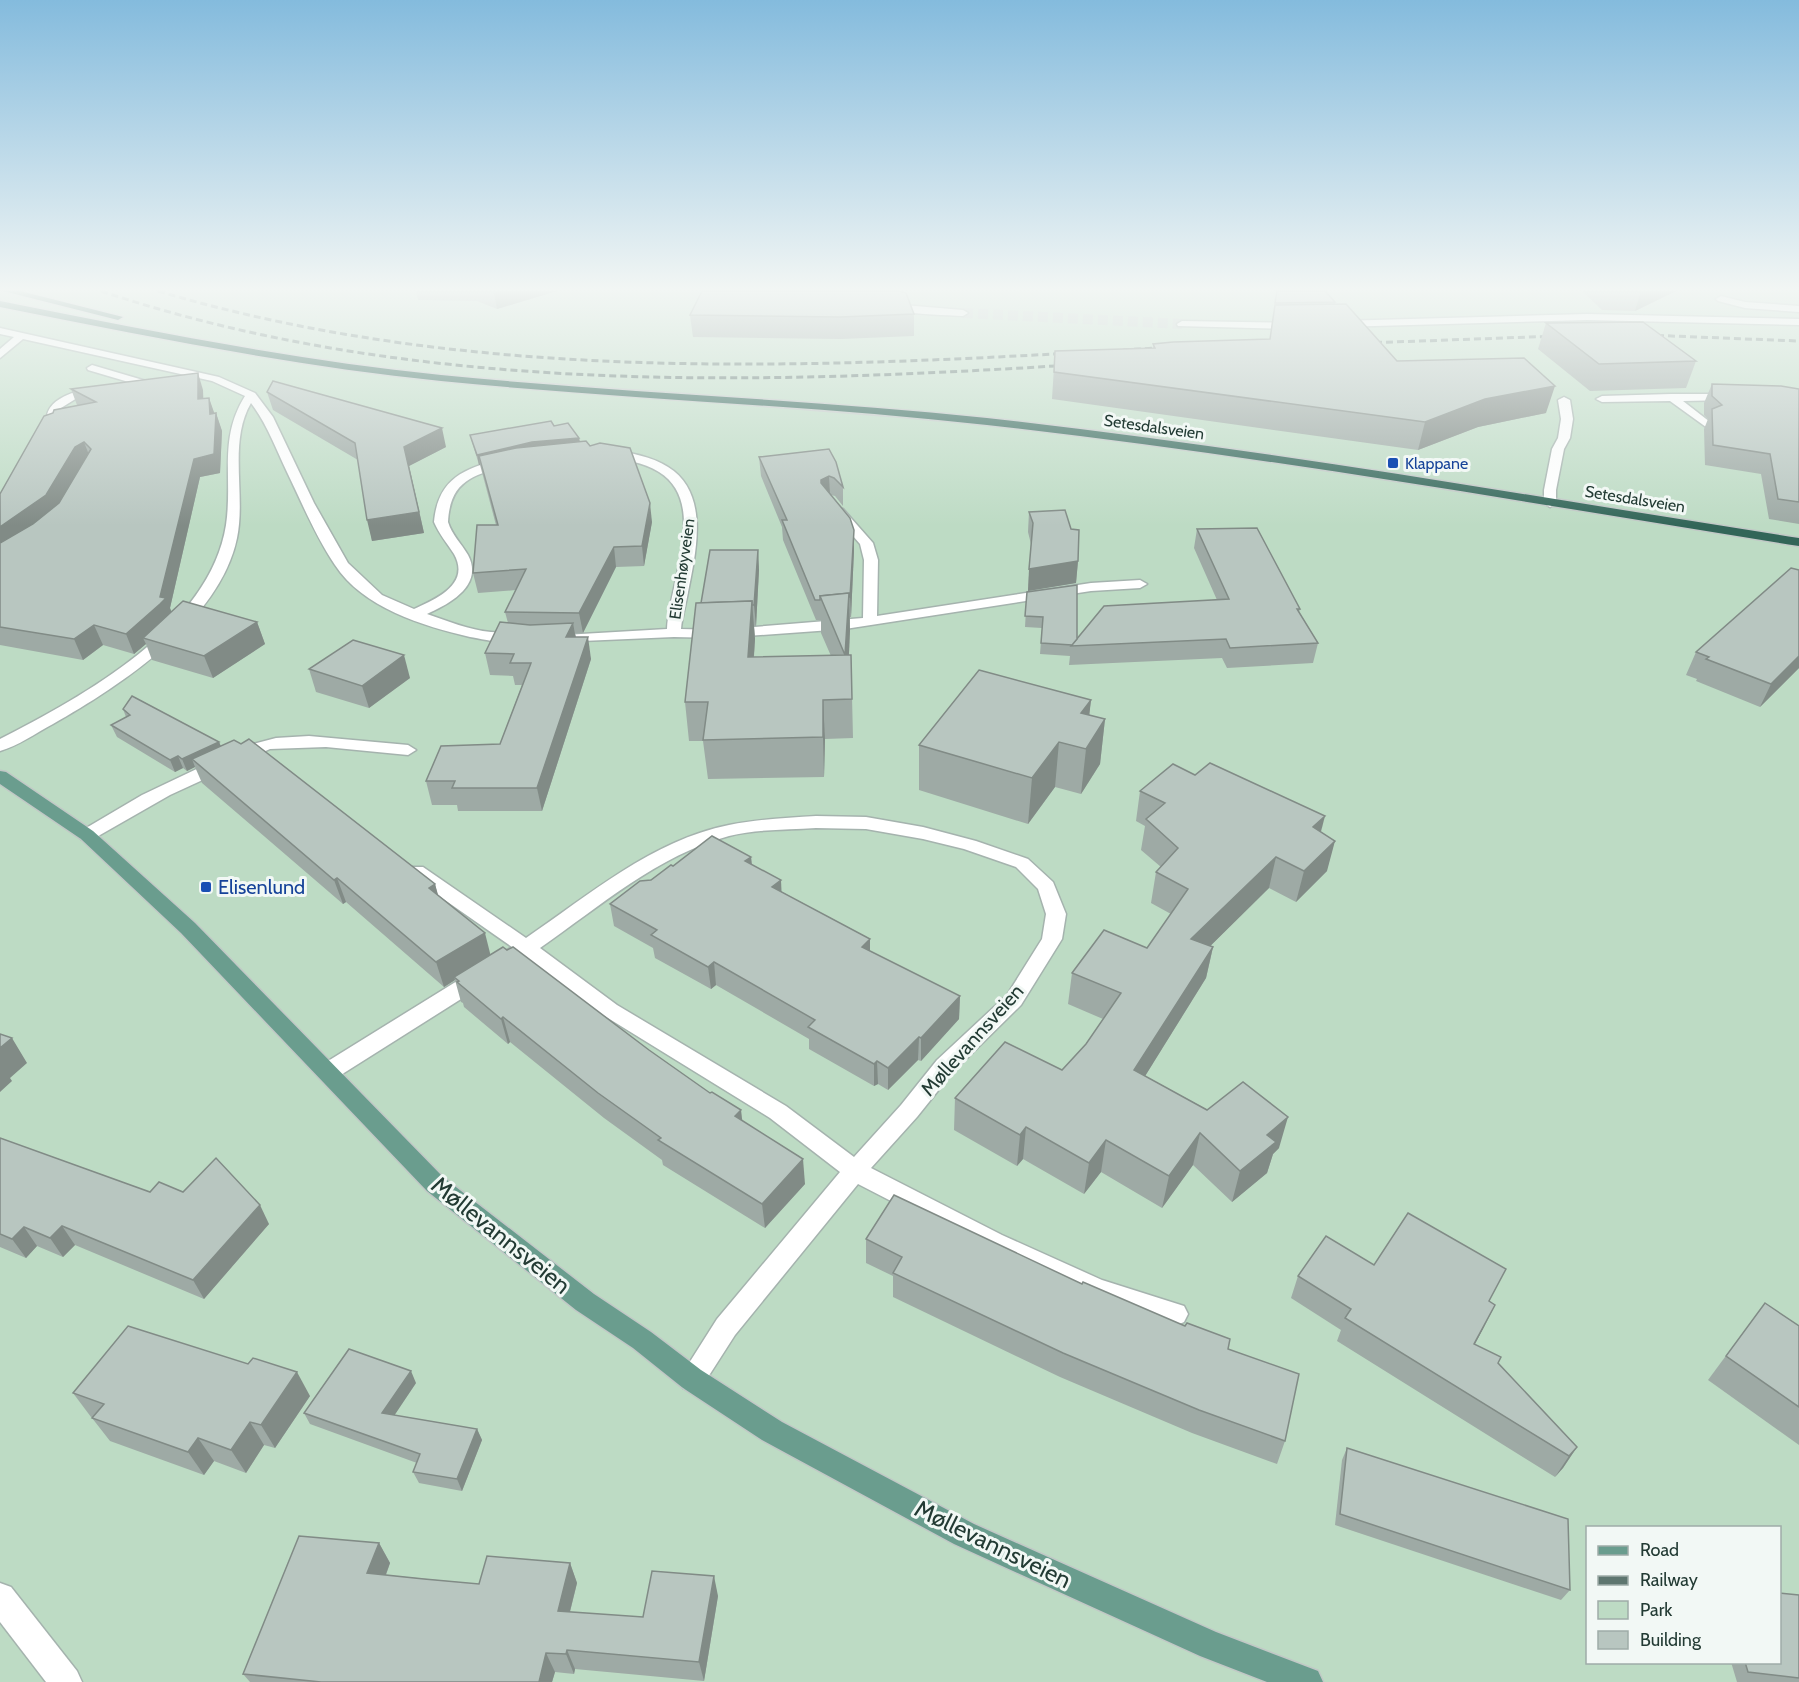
<svg xmlns="http://www.w3.org/2000/svg" width="1799" height="1682" font-family="Cabin,sans-serif">
<rect width="100%" height="100%" fill="#e2ebe7"/>
<path fill="#bddbc4" fill-rule="evenodd" d="M0,291H1799V1682H0ZM1588,1528H1780V1662H1588Z"/>
<g fill="none" stroke-linecap="round" stroke-linejoin="round">
<polyline stroke="#bcc8c3" stroke-width="10" stroke-dasharray="10 5" stroke-linecap="butt" points="963,313 1182,324"/>
<g stroke="#a5b3ae" stroke-width="3">
<g id="minor">
<path d="M840,291H853L876,300L903,305L963,310L968,313L963,316C928,314 868,314 840,291Z"/>
<polygon points="1721,296 1745,302 1799,306 1799,312 1745,308 1718,301 1716,299"/>
<polygon points="1587,314 1799,319 1799,325 1587,320 1339,327 1334,324 1339,321"/>
<polygon points="1182,321 1296,323 1301,326 1296,329 1178,326 1177,324"/>
<path d="M0,328L219,377L255,393L273,417L314,503L348,563L382,595L414,609C436,599 471,584 454,554C447,543 439,534 434,522C438,477 466,468 505,458L509,459V465C474,475 450,480 448,522C452,535 461,543 468,555C484,585 450,604 427,614C448,621 469,630 491,632C501,633 516,631 522,638C514,647 482,639 470,637C423,626 363,608 335,565C316,537 302,503 287,472C276,449 267,424 251,403C228,442 246,495 237,538C220,620 122,685 53,724C36,733 18,746 0,751V739C84,696 210,627 226,525C233,478 218,439 245,396L212,381L23,339L0,358V349L14,337L0,334Z"/>
<polygon points="92,365 153,383 154,385 149,388 88,370 87,368"/>
<path d="M97,387L101,388V392L77,398L61,408L59,429L53,432L49,431C37,400 74,391 97,387Z"/>
<polygon points="1671,394 1731,394 1737,397 1731,400 1683,401 1710,422 1712,424 1706,427 1670,401 1602,402 1596,399 1602,396"/>
<polygon points="1564,397 1570,400 1573,419 1570,438 1564,449 1556,490 1556,503 1550,507 1544,503 1544,490 1552,449 1558,438 1561,419 1558,400"/>
<path d="M610,449C629,453 651,456 668,467C710,493 696,552 688,592C686,604 682,616 681,629L718,630L863,618L864,560L860,544L832,512L838,508L843,509L873,543L878,560L877,616L1091,583L1140,580L1147,584L1140,588L1091,591L845,629L718,638L674,637L559,642L557,639L559,636L564,635L667,629C669,584 709,503 659,472C643,462 624,460 606,456L604,453Z"/>
<polygon points="309,736 408,745 416,750 408,755 326,747 270,749 170,795 93,839 81,839 78,835 81,831 142,795 245,746 276,738"/>
<path d="M816,816L866,817L923,827L976,841L1028,859L1053,882L1066,914L1062,939L1021,1005L953,1072L917,1117L871,1168L1002,1235L1102,1280L1184,1306L1188,1314L1184,1322L1175,1326L1088,1298L984,1249L858,1184L735,1335L701,1388L692,1391L683,1388L679,1379L717,1319L840,1172L770,1118L603,1015L526,958L336,1078L328,1080L320,1078L317,1072L320,1066L512,947L409,875L407,871L409,867H423L526,938C589,895 653,840 729,825C757,819 787,818 816,816ZM816,828L866,829L923,839L964,849L1016,867L1038,889L1046,914L1042,939L1007,995L937,1060L901,1105L854,1157L786,1106L617,1005L540,948C599,907 658,855 729,836C756,829 788,830 816,828Z"/>
<polygon points="0,1583 11,1587 77,1671 82,1682 46,1682 0,1622"/>
</g>
</g>
<g stroke="#c1c8c6" stroke-width="3">
<polygon id="major" points="0,771 6,772 93,831 195,923 443,1177 594,1294 651,1332 701,1370 782,1422 974,1524 1216,1632 1318,1671 1323,1682 1267,1682 1200,1656 954,1544 762,1440 683,1388 633,1348 576,1310 427,1191 181,933 81,839 0,784"/>
</g>
<g stroke="#c1c8c6" stroke-width="3">
<g id="highway">
<polygon points="3,291 20,291 123,317 118,320"/>
<path d="M0,301C146,330 292,360 441,375C622,393 805,399 987,418C1259,448 1529,496 1799,538V546C1529,503 1259,455 987,425C805,405 622,399 441,381C292,366 146,336 0,307Z"/>
</g>
</g>
<use href="#minor" fill="#fff" fill-rule="evenodd"/>
<use href="#major" fill="#6a9d8e" fill-rule="evenodd"/>
<use href="#highway" fill="#326558" fill-rule="evenodd"/>
<g stroke="#5e766f" stroke-width="3" stroke-dasharray="7 4" stroke-linecap="butt">
<path d="M101,291C411,395 749,385 1071,365"/>
<path d="M158,291C453,379 768,370 1072,353"/>
<polyline points="1646,335 1799,341"/>
<polyline points="1364,343 1559,336"/>
<polyline points="1123,350 1171,347"/>
</g>
</g>
<g fill="#9eaaa5">
<polygon points="416,291 557,291 497,309 477,301 418,300"/>
<polygon points="702,291 902,291 914,314 914,336 841,339 693,337 690,315"/>
<polygon points="1277,291 1335,302 1335,304 1397,361 1546,413 1478,427 1418,450 1052,399 1055,351 1153,349 1153,344 1270,339"/>
<polygon points="1584,291 1676,291 1635,311 1602,310 1583,292"/>
<polygon points="1546,323 1696,361 1686,388 1590,391 1538,349"/>
<polygon points="1712,384 1799,389 1799,524 1769,519 1761,474 1705,465 1704,429 1708,419 1704,415 1704,403"/>
<polygon points="71,389 203,390 203,398 209,398 214,414 216,413 222,431 220,473 200,477 170,608 171,612 257,622 265,644 213,678 152,660 146,644 134,654 103,645 83,660 0,645 0,492 0,493 77,405"/>
<polygon points="267,392 446,447 409,466 424,533 372,541 358,460 273,410"/>
<polygon points="554,426 579,438 580,442 652,522 644,566 616,567 583,633 575,633 576,637 591,659 542,811 458,811 457,805 432,805 426,781 500,744 522,685 515,685 513,676 490,675 485,653 508,623 505,612 516,590 478,593 473,573 496,525 480,465 479,465 470,435"/>
<polygon points="829,449 843,487 843,506 835,496 831,495 854,550 851,617 850,617 849,655 851,655 853,738 825,739 824,777 708,779 703,741 689,741 685,702 701,603 758,550 759,570 756,626 754,626 755,639 754,657 831,656 821,633 821,620 816,620 783,540 782,527 761,476 759,457"/>
<polygon points="1029,512 1078,561 1076,583 1028,591 1031,544 1028,532"/>
<polygon points="1197,529 1300,609 1299,612 1318,643 1313,663 1227,668 1222,658 1069,665 1070,656 1040,654 1042,628 1025,627 1027,592 1077,639 1217,600 1194,548"/>
<polygon points="1696,652 1799,668 1760,707 1696,681 1697,679 1686,675"/>
<polygon points="309,669 410,678 369,708 316,692"/>
<polygon points="1091,700 1089,715 1105,719 1100,764 1081,794 1055,787 1028,824 919,790 919,745"/>
<polygon points="123,709 219,742 221,746 435,884 438,896 490,954 742,1120 805,1184 765,1228 663,1165 662,1160 604,1118 510,1042 508,1044 464,1007 463,1003 461,1002 455,980 444,987 346,902 343,904 202,783 195,767 187,771 183,768 175,772 117,737 111,725 126,717"/>
<polygon points="1140,791 1321,832 1327,871 1296,902 1269,888 1210,946 1213,947 1206,978 1145,1076 1279,1148 1273,1154 1267,1173 1232,1202 1193,1165 1162,1208 1101,1172 1084,1194 1023,1159 1017,1166 954,1130 955,1098 1062,1070 1086,1044 1103,1019 1068,1004 1072,973 1147,948 1171,914 1151,903 1156,872 1161,867 1141,850 1145,826 1136,821"/>
<polygon points="751,857 752,865 782,892 870,939 870,951 960,996 959,1019 921,1061 918,1060 888,1090 878,1084 874,1086 809,1049 809,1039 716,985 711,989 655,958 653,948 614,926 610,904 673,866"/>
<polygon points="0,1138 150,1192 183,1192 269,1224 204,1299 75,1245 63,1257 37,1246 26,1258 0,1247"/>
<polygon points="866,1239 1082,1284 1228,1349 1285,1441 1277,1464 1192,1433 1060,1377 893,1297 893,1276 866,1263"/>
<polygon points="1374,1265 1489,1302 1484,1327 1475,1344 1498,1363 1577,1447 1563,1468 1555,1477 1337,1341 1341,1330 1291,1298 1298,1276"/>
<polygon points="1765,1303 1799,1326 1799,1445 1708,1380"/>
<polygon points="416,1383 394,1415 477,1429 482,1440 462,1491 419,1483 413,1472 417,1463 310,1424 304,1413"/>
<polygon points="73,1393 310,1396 275,1448 264,1445 246,1473 214,1461 204,1475 110,1441 92,1418 93,1417 91,1417"/>
<polygon points="1347,1448 1570,1590 1561,1600 1335,1525 1342,1460"/>
<polygon points="379,1543 390,1563 386,1575 479,1584 570,1563 577,1583 570,1612 643,1617 718,1596 704,1681 575,1669 574,1674 555,1672 552,1682 250,1682 243,1674"/>
<polygon points="1799,1595 1799,1682 1737,1682 1731,1662 1779,1662"/>
</g>
<g fill="#818b86">
<polygon points="500,291 557,291 497,309 494,293"/>
<polygon points="1641,291 1676,291 1635,311"/>
<polygon points="198,373 203,390 204,417 198,399"/>
<polygon points="1555,386 1546,413 1478,427 1418,450 1425,422 1485,399"/>
<polygon points="209,398 215,415 216,413 222,431 220,473 200,477 170,608 174,618 143,638 146,644 134,654 126,634 160,597 194,459 210,414"/>
<polygon points="442,428 446,447 409,466 424,533 372,541 367,520 404,447"/>
<polygon points="579,438 581,448 479,456 480,465 479,465 477,455 532,442"/>
<polygon points="84,442 91,460 54,513 0,553 0,527 75,447"/>
<polygon points="829,476 830,495 821,483 821,480"/>
<polygon points="650,503 652,522 644,566 642,546"/>
<polygon points="854,530 854,550 851,617 850,597"/>
<polygon points="614,547 616,567 583,633 579,613"/>
<polygon points="758,550 759,570 756,626 754,605"/>
<polygon points="1078,561 1076,583 1028,591 1029,569"/>
<polygon points="849,593 850,631 847,694 845,655"/>
<polygon points="752,601 755,639 751,696 748,657"/>
<polygon points="257,622 265,644 213,678 204,656"/>
<polygon points="573,623 577,645 566,637"/>
<polygon points="94,625 103,645 83,660 74,639"/>
<polygon points="588,637 591,659 542,811 537,788"/>
<polygon points="404,655 410,678 369,708 362,686"/>
<polygon points="1799,656 1799,668 1760,707 1771,684"/>
<polygon points="823,700 825,739 824,777 823,737"/>
<polygon points="1091,700 1086,744 1081,713"/>
<polygon points="1105,719 1100,764 1081,794 1086,749"/>
<polygon points="219,742 224,754 192,759 195,767 187,771 182,759"/>
<polygon points="1059,742 1055,787 1028,824 1032,778"/>
<polygon points="178,756 183,768 175,772 170,760"/>
<polygon points="1325,816 1317,847 1313,827"/>
<polygon points="1335,841 1327,871 1296,902 1304,871"/>
<polygon points="751,857 753,879 745,861"/>
<polygon points="1276,857 1269,888 1185,971 1191,939"/>
<polygon points="337,878 346,902 343,904 334,880"/>
<polygon points="781,880 782,902 772,887"/>
<polygon points="435,884 442,909 429,888"/>
<polygon points="485,933 491,957 454,977 455,980 444,987 436,962"/>
<polygon points="870,939 870,961 862,947"/>
<polygon points="1213,947 1206,978 1129,1102 1134,1070"/>
<polygon points="714,962 716,985 711,989 708,967"/>
<polygon points="960,996 959,1019 921,1061 921,1038"/>
<polygon points="503,1017 510,1042 508,1044 501,1019"/>
<polygon points="919,1037 918,1060 888,1090 888,1068"/>
<polygon points="12,1038 27,1063 10,1078 12,1081 0,1092 0,1048"/>
<polygon points="877,1061 878,1084 874,1086 874,1064"/>
<polygon points="741,1110 744,1135 735,1116"/>
<polygon points="1288,1117 1279,1148 1273,1154 1267,1173 1232,1202 1240,1171 1267,1135"/>
<polygon points="1026,1127 1023,1159 1017,1166 1020,1135"/>
<polygon points="1200,1133 1193,1165 1162,1208 1169,1176"/>
<polygon points="1106,1140 1101,1172 1084,1194 1089,1163"/>
<polygon points="803,1159 805,1184 765,1228 762,1204"/>
<polygon points="260,1205 269,1224 204,1299 193,1280"/>
<polygon points="62,1226 75,1245 63,1257 50,1238"/>
<polygon points="24,1227 37,1246 26,1258 12,1239"/>
<polygon points="1495,1305 1484,1327 1463,1366 1474,1344"/>
<polygon points="411,1371 416,1383 388,1425 382,1413"/>
<polygon points="297,1372 310,1396 275,1448 261,1425"/>
<polygon points="250,1422 264,1445 246,1473 231,1450"/>
<polygon points="477,1429 482,1440 462,1491 457,1479"/>
<polygon points="198,1438 214,1461 204,1475 188,1452"/>
<polygon points="1577,1447 1563,1468 1555,1477 1569,1456"/>
<polygon points="379,1543 390,1563 379,1593 367,1573"/>
<polygon points="570,1563 577,1583 565,1631 558,1611"/>
<polygon points="714,1576 718,1596 704,1681 699,1662"/>
<polygon points="567,1650 575,1669 574,1674 566,1654"/>
<polygon points="546,1653 555,1672 552,1682 539,1682"/>
</g>
<g fill="#b8c6c0" stroke="#818b86" stroke-width="1.5">
<polygon points="702,291 898,291 906,293 914,314 840,317 690,315"/>
<polygon points="1277,291 1325,291 1335,302 1275,303"/>
<polygon points="1346,304 1397,361 1524,358 1555,386 1485,399 1425,422 1054,372 1055,351 1155,348 1153,344 1173,342 1270,339 1275,305"/>
<polygon points="1643,322 1696,361 1599,364 1546,323"/>
<polygon points="198,373 198,399 209,398 210,414 216,413 214,454 194,459 160,597 166,598 160,604 126,634 94,625 74,639 0,627 0,543 33,524 59,503 91,449 84,442 75,447 46,495 0,527 0,494 44,416 53,413 54,410 96,402 71,389"/>
<polygon points="273,381 442,428 404,447 419,512 367,520 355,443 267,392"/>
<polygon points="1712,384 1781,386 1799,389 1799,502 1778,499 1770,454 1713,445 1712,409 1722,405 1712,396"/>
<polygon points="551,421 554,426 568,423 579,438 532,442 477,455 470,435"/>
<polygon points="586,441 590,446 600,443 630,448 650,503 642,546 614,547 579,613 505,612 526,569 473,573 477,525 498,525 479,456 516,448"/>
<polygon points="829,449 836,462 843,487 834,478 829,476 821,480 821,483 850,518 854,530 850,597 849,597 849,593 820,596 820,600 815,600 782,520 787,520 759,457"/>
<polygon points="1065,510 1071,529 1079,530 1078,561 1029,569 1033,523 1029,512"/>
<polygon points="1257,528 1300,609 1297,609 1318,643 1230,648 1226,639 1071,646 1104,606 1229,599 1197,529"/>
<polygon points="710,550 758,550 754,605 752,605 752,601 701,603"/>
<polygon points="1791,568 1799,570 1799,656 1771,684 1706,659 1709,657 1696,652"/>
<polygon points="1077,585 1077,639 1072,645 1041,643 1043,617 1025,616 1027,592"/>
<polygon points="849,593 845,655 851,655 852,699 823,700 823,737 703,740 708,702 685,702 696,603 752,601 748,657 845,655 820,596"/>
<polygon points="183,601 257,622 204,656 143,638"/>
<polygon points="500,622 530,625 573,623 566,637 588,637 537,788 452,788 455,781 426,781 441,746 500,744 531,663 510,663 514,654 485,653"/>
<polygon points="353,640 404,655 362,686 309,669"/>
<polygon points="979,670 1091,700 1081,713 1105,719 1086,749 1059,742 1032,778 919,745"/>
<polygon points="132,696 219,742 182,759 178,756 170,760 111,725 130,715 123,709"/>
<polygon points="249,739 435,884 429,888 485,933 436,962 337,878 334,880 192,759 234,740 241,744"/>
<polygon points="1210,763 1325,816 1313,827 1335,841 1304,871 1276,857 1191,939 1213,947 1134,1070 1207,1110 1243,1082 1288,1117 1267,1135 1276,1142 1240,1171 1200,1133 1169,1176 1106,1140 1089,1163 1026,1127 1020,1135 955,1098 1005,1042 1062,1070 1086,1044 1121,993 1072,973 1104,930 1147,948 1188,889 1156,872 1178,848 1146,819 1165,803 1140,791 1173,764 1195,775"/>
<polygon points="712,836 751,857 745,861 781,880 772,887 870,939 862,947 960,996 921,1038 919,1037 888,1068 877,1061 874,1064 808,1027 815,1020 714,962 708,967 651,935 657,930 610,904 640,881 651,880 671,865 673,866"/>
<polygon points="503,947 507,950 513,947 649,1050 710,1093 712,1092 741,1110 735,1116 803,1159 762,1204 658,1140 661,1138 598,1093 503,1017 501,1019 457,982 459,981 454,977"/>
<polygon points="0,1034 12,1038 0,1048"/>
<polygon points="0,1138 150,1192 159,1182 183,1192 216,1158 260,1205 193,1280 62,1226 50,1238 24,1227 12,1239 0,1234"/>
<polygon points="894,1195 1082,1284 1083,1282 1185,1326 1187,1323 1230,1339 1228,1349 1299,1374 1285,1441 1199,1410 1063,1353 893,1273 902,1257 866,1239"/>
<polygon points="1408,1213 1506,1269 1489,1301 1495,1305 1474,1344 1501,1357 1498,1363 1577,1447 1569,1456 1345,1318 1351,1309 1298,1276 1326,1236 1374,1265"/>
<polygon points="1765,1303 1799,1326 1799,1407 1726,1356"/>
<polygon points="128,1326 248,1364 253,1358 297,1372 261,1425 250,1422 231,1450 198,1438 188,1452 92,1418 104,1404 73,1393"/>
<polygon points="349,1349 411,1371 382,1413 477,1429 457,1479 413,1472 420,1454 304,1413"/>
<polygon points="1347,1448 1568,1519 1570,1590 1340,1514"/>
<polygon points="299,1536 379,1543 367,1573 424,1579 479,1584 487,1556 570,1563 558,1611 643,1617 652,1571 714,1576 699,1662 567,1650 566,1654 546,1653 539,1682 321,1682 243,1674"/>
<polygon points="1779,1593 1799,1595 1799,1678 1748,1672 1745,1662 1779,1662"/>
</g>
<linearGradient id="sky" x2="0" y2="1"><stop stop-color="#84bbdd"/><stop offset="0.55" stop-color="#f2f6f4"/><stop offset="1" stop-color="#f2f6f4" stop-opacity="0"/></linearGradient>
<rect width="1799" height="526" fill="url(#sky)"/>
<g fill="#1a4fb4" stroke="#f2f8f5" stroke-width="2">
<rect x="1387" y="457" width="12" height="12" rx="3"/>
<rect x="200" y="881" width="12" height="12" rx="3"/>
</g>
<g text-anchor="middle" dominant-baseline="central" stroke-width="6" stroke-linejoin="round" paint-order="stroke">
<g font-size="16" fill="#233b34" stroke="#f2f8f5">
<text transform="translate(1154 427) rotate(8)">Setesdalsveien</text>
<text transform="translate(1635 499) rotate(9)">Setesdalsveien</text>
<text transform="translate(682 569) rotate(-82)">Elisenhøyveien</text>
</g>
<g font-size="16" fill="#164399" stroke="#f2f8f5" text-anchor="start">
<text x="1405" y="463">Klappane</text>
</g>
<g font-size="20" fill="#164399" stroke="#f2f8f5" text-anchor="start">
<text x="218" y="887">Elisenlund</text>
</g>
<g font-size="20" fill="#233b34" stroke="#f2f8f5">
<text transform="translate(972 1040) rotate(-48)">Møllevannsveien</text>
</g>
<g font-size="24" fill="#233b34" stroke="#f2f8f5">
<text transform="translate(501 1235) rotate(39)">Møllevannsveien</text>
<text transform="translate(993 1544) rotate(26)">Møllevannsveien</text>
</g>
</g>
<rect x="1586" y="1526" width="195" height="138" fill="#f2f8f5" stroke="#9faca8" stroke-width="1.5"/>
<rect x="1598" y="1546" width="30" height="9" fill="#6a9d8e" stroke="#9faca8" stroke-width="1.5"/>
<text x="1640" y="1556" font-size="18" fill="#233b34">Road</text>
<rect x="1598" y="1576" width="30" height="9" fill="#5e766f" stroke="#9faca8" stroke-width="1.5"/>
<text x="1640" y="1586" font-size="18" fill="#233b34">Railway</text>
<rect x="1598" y="1601" width="30" height="18" fill="#bddbc4" stroke="#9faca8" stroke-width="1.5"/>
<text x="1640" y="1616" font-size="18" fill="#233b34">Park</text>
<rect x="1598" y="1631" width="30" height="18" fill="#b8c6c0" stroke="#9faca8" stroke-width="1.5"/>
<text x="1640" y="1646" font-size="18" fill="#233b34">Building</text>
</svg>
